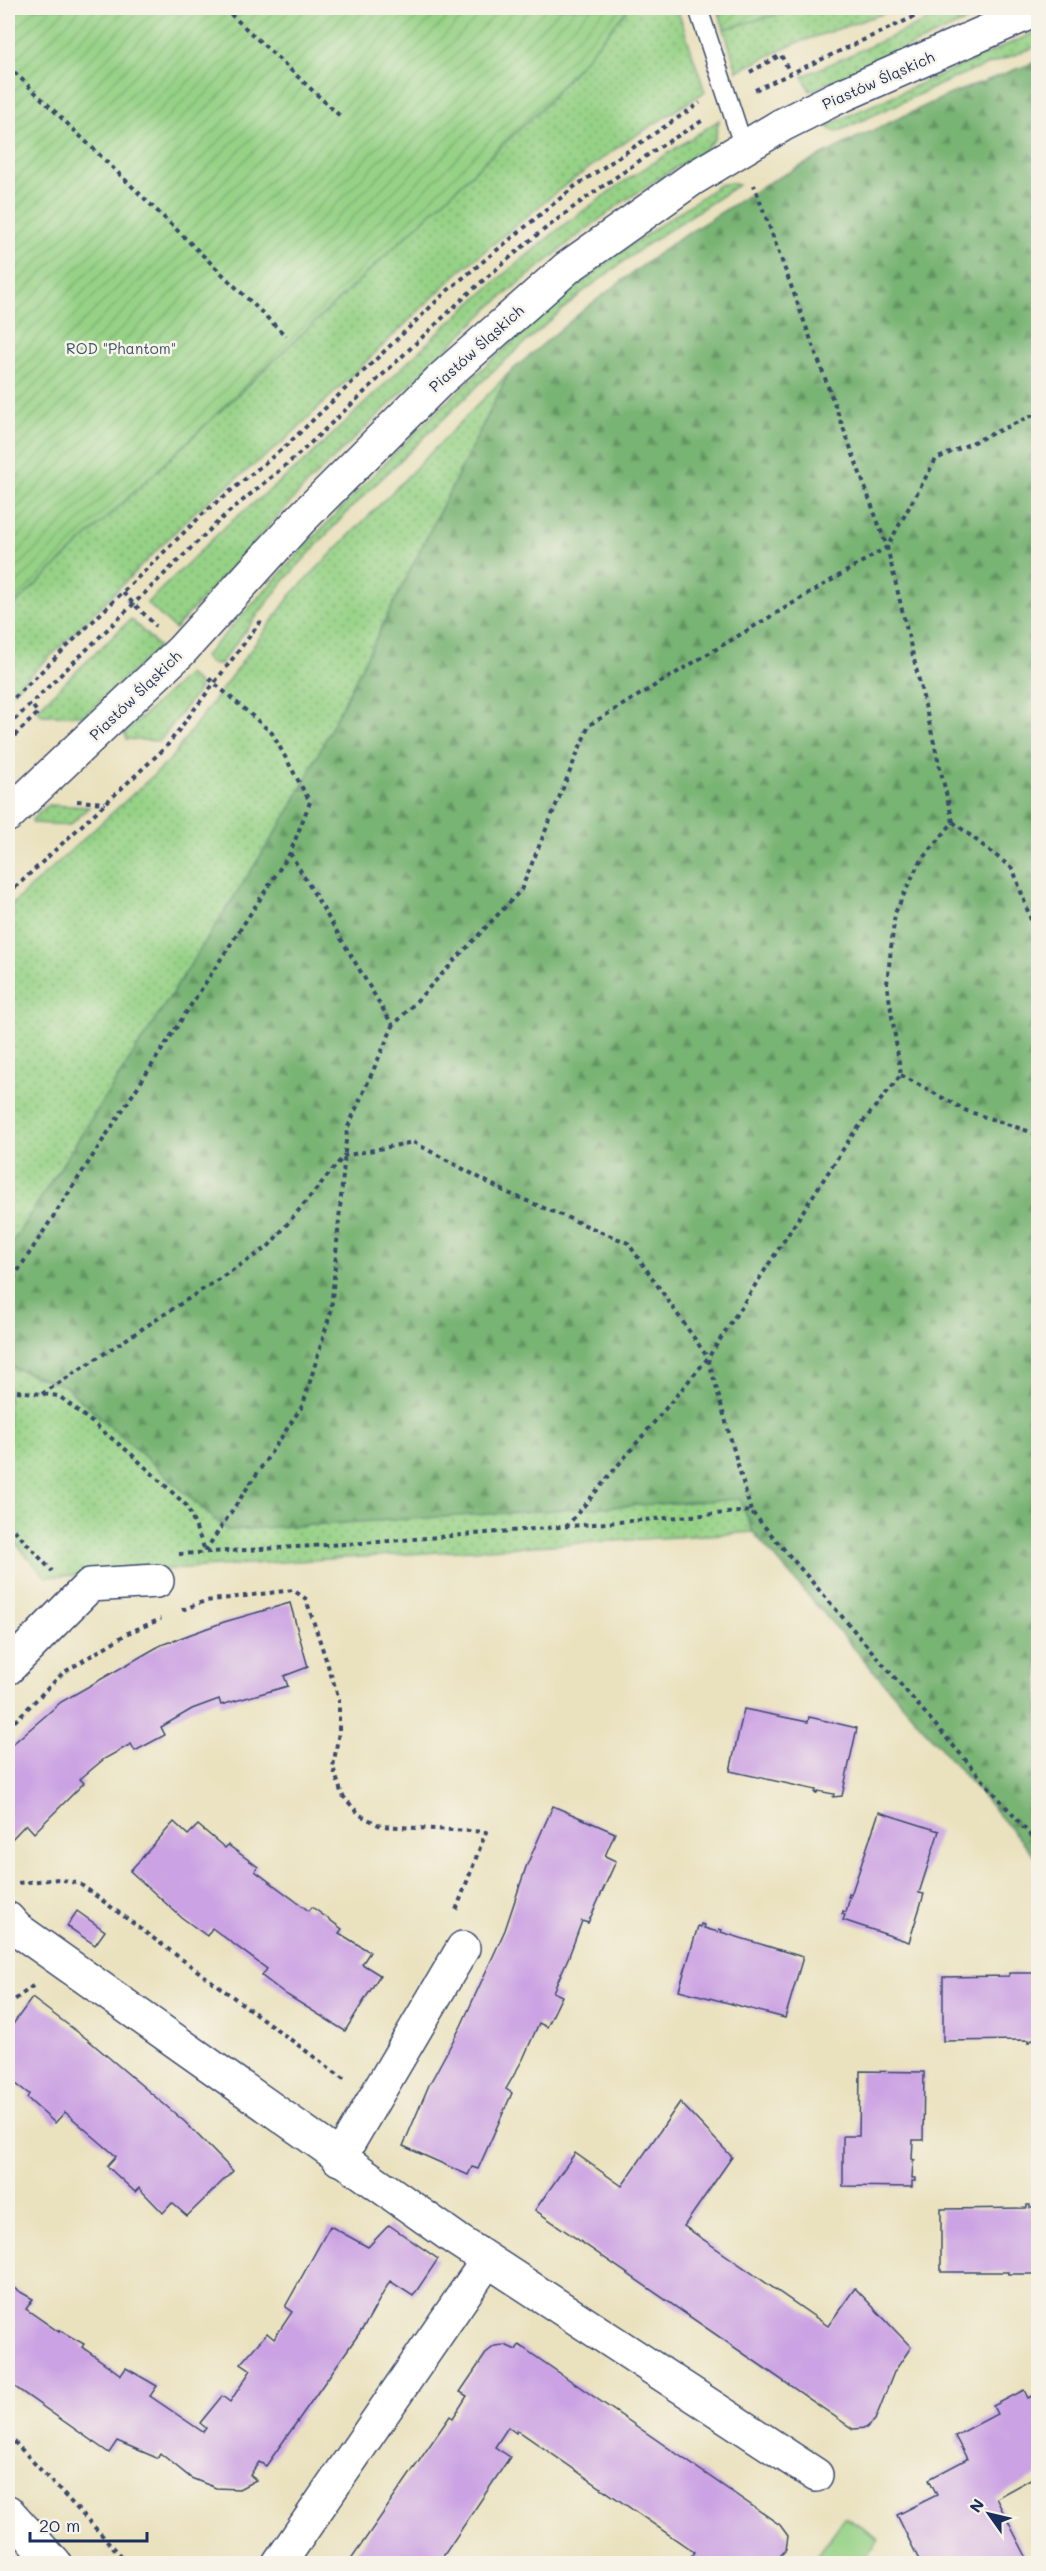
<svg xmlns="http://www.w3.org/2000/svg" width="1046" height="2571" font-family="Mali,sans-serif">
<defs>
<pattern id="grass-dots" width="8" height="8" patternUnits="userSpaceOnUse" patternTransform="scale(1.5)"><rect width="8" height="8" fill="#96d286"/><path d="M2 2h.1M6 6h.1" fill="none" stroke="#7aab71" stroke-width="1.8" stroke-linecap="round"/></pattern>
<pattern id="forest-firs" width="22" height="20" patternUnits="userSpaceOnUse" patternTransform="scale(1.5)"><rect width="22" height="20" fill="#78b473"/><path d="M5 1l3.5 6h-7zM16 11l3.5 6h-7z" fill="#629362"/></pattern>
<pattern id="garden-furrows" width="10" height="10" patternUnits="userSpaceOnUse" patternTransform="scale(1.5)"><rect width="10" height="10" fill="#96d286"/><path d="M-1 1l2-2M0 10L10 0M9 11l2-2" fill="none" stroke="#7aab71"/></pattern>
</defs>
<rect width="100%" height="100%" fill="#f7f3e8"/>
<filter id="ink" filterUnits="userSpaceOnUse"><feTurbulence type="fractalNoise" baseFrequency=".0167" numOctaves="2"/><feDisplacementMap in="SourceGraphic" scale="12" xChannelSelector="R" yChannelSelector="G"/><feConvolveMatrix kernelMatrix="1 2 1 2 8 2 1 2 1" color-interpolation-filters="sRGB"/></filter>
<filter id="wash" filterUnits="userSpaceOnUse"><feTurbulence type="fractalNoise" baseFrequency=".008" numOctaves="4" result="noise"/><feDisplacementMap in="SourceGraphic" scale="24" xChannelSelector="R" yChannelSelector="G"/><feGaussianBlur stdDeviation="1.35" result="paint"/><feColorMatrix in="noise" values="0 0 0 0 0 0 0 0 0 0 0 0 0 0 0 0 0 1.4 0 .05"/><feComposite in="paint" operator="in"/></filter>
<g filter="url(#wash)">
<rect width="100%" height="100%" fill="#eae2bf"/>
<g fill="url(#grass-dots)" stroke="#588072" stroke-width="1.5">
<polygon points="629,8 677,8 705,92 625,142 559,190 459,272 283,442 197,510 55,652 8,696 8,611 545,105"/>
<polygon points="800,8 899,8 794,44 737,71 724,29"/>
<polygon points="955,8 995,8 810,91 803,76"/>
<polygon points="1038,31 1038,46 961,75 837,132 829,129 828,125"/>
<polygon points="719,120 715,139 705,149 621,203 575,238 491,306 307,484 175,629 147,603 227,525 304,462 443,328 503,275 565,224 625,181"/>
<path d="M730,183L738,185L646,245L584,291L493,371L348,511L283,582L220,664L210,663L204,657C330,518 458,378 607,263C643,235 682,211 719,185Z"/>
<polygon points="509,373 290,810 8,1249 8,908 169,761 291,595"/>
<polygon points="131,619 159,647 86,715 42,715 37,709"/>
<polygon points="188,674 199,684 200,688 160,741 126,739 125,733"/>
<polygon points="48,805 89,807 70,825 33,823 32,820"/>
<polygon points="8,1366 65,1386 227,1530 740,1498 753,1532 46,1577 8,1535"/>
</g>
<polygon fill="url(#forest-firs)" stroke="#4a7268" stroke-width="1.5" points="1038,61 1038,1860 753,1532 740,1499 227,1530 65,1386 8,1366 8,1249 290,810 509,373 587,307 671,244 766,184 854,139 951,94"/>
<polygon fill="#96d286" stroke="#588072" stroke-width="1.5" points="845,2517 879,2539 862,2563 812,2563"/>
<g fill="url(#garden-furrows)" stroke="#588072" stroke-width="1.5">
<polygon points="8,8 629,8 545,105 8,611"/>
<polygon points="718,8 800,8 724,29"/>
</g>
<g id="blocks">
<g fill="#cba2e3">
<polygon points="290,1603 308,1667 284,1676 288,1686 221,1705 219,1699 192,1709 161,1727 165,1735 135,1751 131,1744 104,1759 80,1779 84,1783 34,1833 26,1824 8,1843 8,1748 44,1717 61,1702 161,1645 224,1622"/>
<polygon points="744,1709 808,1722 809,1717 857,1728 842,1796 833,1797 834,1794 818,1791 817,1793 815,1793 816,1790 730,1771"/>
<polygon points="553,1806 615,1833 605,1856 616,1861 588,1923 582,1921 569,1956 553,1992 562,1996 547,2027 539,2023 523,2059 506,2089 512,2093 478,2169 472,2167 468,2175 403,2146 429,2085 461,2026 505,1930 526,1867"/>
<polygon points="879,1812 939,1831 919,1893 924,1894 909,1942 843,1920 845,1915 842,1914 843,1911 846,1912 850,1897 848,1897 849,1894 851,1895"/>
<polygon points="174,1822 188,1835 198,1825 225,1848 228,1845 258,1867 255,1871 309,1911 312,1907 342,1929 339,1933 370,1952 362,1964 380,1975 345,2031 287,1995 262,1976 267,1969 212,1928 207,1936 181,1917 130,1871"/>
<polygon points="77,1911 105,1931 95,1945 67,1926"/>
<polygon points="701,1924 705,1925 704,1928 718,1932 719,1929 722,1930 721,1932 803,1957 785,2018 679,1990 698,1926 701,1927"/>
<polygon points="1009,1973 1038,1973 1038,2040 1032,2040 1029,2043 1029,2040 943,2041 943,1977 1009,1976"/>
<polygon points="32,1998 87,2039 185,2122 233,2171 187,2216 172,2203 163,2213 139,2188 135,2192 107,2166 116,2156 65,2112 55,2123 27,2098 29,2094 8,2078 8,2031"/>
<polygon points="860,2071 924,2072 923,2140 913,2140 912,2159 915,2160 913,2162 912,2178 915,2178 915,2181 912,2181 912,2187 843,2186 843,2136 859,2136"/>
<polygon points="680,2102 732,2157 684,2226 828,2326 855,2288 911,2347 894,2372 875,2420 866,2428 853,2429 535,2210 575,2153 622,2186"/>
<polygon points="1027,2205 1030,2205 1030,2208 1038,2208 1038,2274 1008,2274 1008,2272 941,2272 941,2209 1027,2208"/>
<polygon points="389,2225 438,2259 413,2296 390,2281 365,2325 266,2466 259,2462 250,2475 256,2480 239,2489 216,2488 191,2478 160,2453 157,2458 117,2441 109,2453 8,2382 8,2285 33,2299 26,2309 59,2332 59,2330 84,2344 82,2347 121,2375 126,2368 157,2386 150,2396 203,2432 206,2428 200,2423 222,2396 230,2402 251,2370 241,2363 267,2333 274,2339 292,2312 285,2307 330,2226 368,2247"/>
<polygon points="505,2345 516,2350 519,2345 780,2525 788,2536 786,2550 772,2564 687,2564 694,2552 517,2430 516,2433 508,2427 495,2447 510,2457 438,2564 348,2564 450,2416 453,2418 467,2396 460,2392 487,2352 495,2346"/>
<polygon points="1024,2390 1028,2398 1038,2393 1038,2475 996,2498 1030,2564 921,2564 897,2515 937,2495 929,2479 967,2459 955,2436 997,2414 993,2406"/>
</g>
</g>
</g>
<g filter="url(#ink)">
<use href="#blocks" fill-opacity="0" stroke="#3a4a6d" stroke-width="1.5"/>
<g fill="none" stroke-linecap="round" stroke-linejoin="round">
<g stroke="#3a4a6d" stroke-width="21">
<polyline id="service" points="698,8 744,148"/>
</g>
<g stroke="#3a4a6d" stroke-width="36">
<g id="minor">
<polyline points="8,1668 90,1585 157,1581"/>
<polyline points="8,1919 17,1929 457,2240 816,2475"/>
<polyline points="339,2159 463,1948"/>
<polyline points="8,2512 55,2564"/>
<polyline points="279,2564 487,2261"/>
</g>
</g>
<g stroke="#3a4a6d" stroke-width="36">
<polyline id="tertiary" points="8,815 181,651 301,519 440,380 567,268 692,179 782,125 836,98 1038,9"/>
</g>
<g stroke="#3a4a6d" stroke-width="4" stroke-dasharray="4.5 4.5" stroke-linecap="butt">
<polyline points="224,8 340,116"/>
<polyline points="8,66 286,336"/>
<polyline points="750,72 781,55 790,73"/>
<polyline points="755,90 933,8"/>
<polyline points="123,593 156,626"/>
<polyline points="8,704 205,512 288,444 447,291 574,187 700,103"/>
<polyline points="8,726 224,516 299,454 472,290 533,238 583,200 655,150 705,119"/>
<polyline points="8,742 38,713 31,704"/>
<polyline points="77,801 105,803"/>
<polyline points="953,822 1013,869 1038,940"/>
<polyline points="290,853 393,1026"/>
<polyline points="8,885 16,886"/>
<polyline points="8,894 166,747 261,621"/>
<polyline points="901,1075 967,1111 1034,1133"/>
<polyline points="1038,1126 1034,1133 1038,1150"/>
<polyline points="8,1286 290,853 310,802 272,733 206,676"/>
<polyline points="8,1390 59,1396 130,1453 187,1506 205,1550"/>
<polyline points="42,1394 268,1247 344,1156 413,1142 508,1193 628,1243 708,1358 567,1526"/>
<polyline points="751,1511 708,1358 853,1134 901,1075 887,984 895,913 918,865 953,822 887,547 754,185"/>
<polyline points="8,1523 52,1571"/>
<polyline points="205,1551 303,1405 331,1311 347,1129 393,1026 521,890 589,725 887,547 936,459 1038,413"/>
<polyline points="179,1554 378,1542 751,1511 1038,1844"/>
<polyline points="182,1610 205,1601 293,1590 306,1599 339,1699 339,1732 333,1767 342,1795 360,1815 381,1826 486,1832 455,1913"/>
<polyline points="8,1728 63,1673 128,1633 161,1619"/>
<polyline points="18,1883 59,1879 80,1884 344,2079"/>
<polyline points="8,2005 34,1985"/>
<polyline points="8,2435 129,2564"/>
</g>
<use href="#service" stroke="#fff" stroke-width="18"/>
<use href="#minor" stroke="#fff" stroke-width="33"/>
<use href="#tertiary" stroke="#fff" stroke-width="33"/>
</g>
</g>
<g text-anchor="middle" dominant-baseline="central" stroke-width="5" stroke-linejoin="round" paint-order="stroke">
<g font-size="15" fill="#1b2f5e" stroke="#f7f3e8">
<text transform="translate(878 80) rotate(-24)">Piastów Śląskich</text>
<text transform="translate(476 348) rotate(-42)">Piastów Śląskich</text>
<text transform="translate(135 695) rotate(-44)">Piastów Śląskich</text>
</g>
<g font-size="15" fill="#3a5868" stroke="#f7f3e8">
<text x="121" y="348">ROD "Phantom"</text>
</g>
</g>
<rect width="1046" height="2571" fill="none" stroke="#f7f3e8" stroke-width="30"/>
<g transform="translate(989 2514) rotate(304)" stroke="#f7f3e8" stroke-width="4.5" paint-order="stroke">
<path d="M0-4.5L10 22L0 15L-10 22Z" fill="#1b2f5e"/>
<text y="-9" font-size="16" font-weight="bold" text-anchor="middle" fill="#1b2f5e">N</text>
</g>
<path d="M30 2532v9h117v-9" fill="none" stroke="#1b2f5e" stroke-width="3"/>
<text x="39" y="2532" font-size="18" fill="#1b2f5e" stroke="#f7f3e8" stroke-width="4.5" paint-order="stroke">20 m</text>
</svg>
